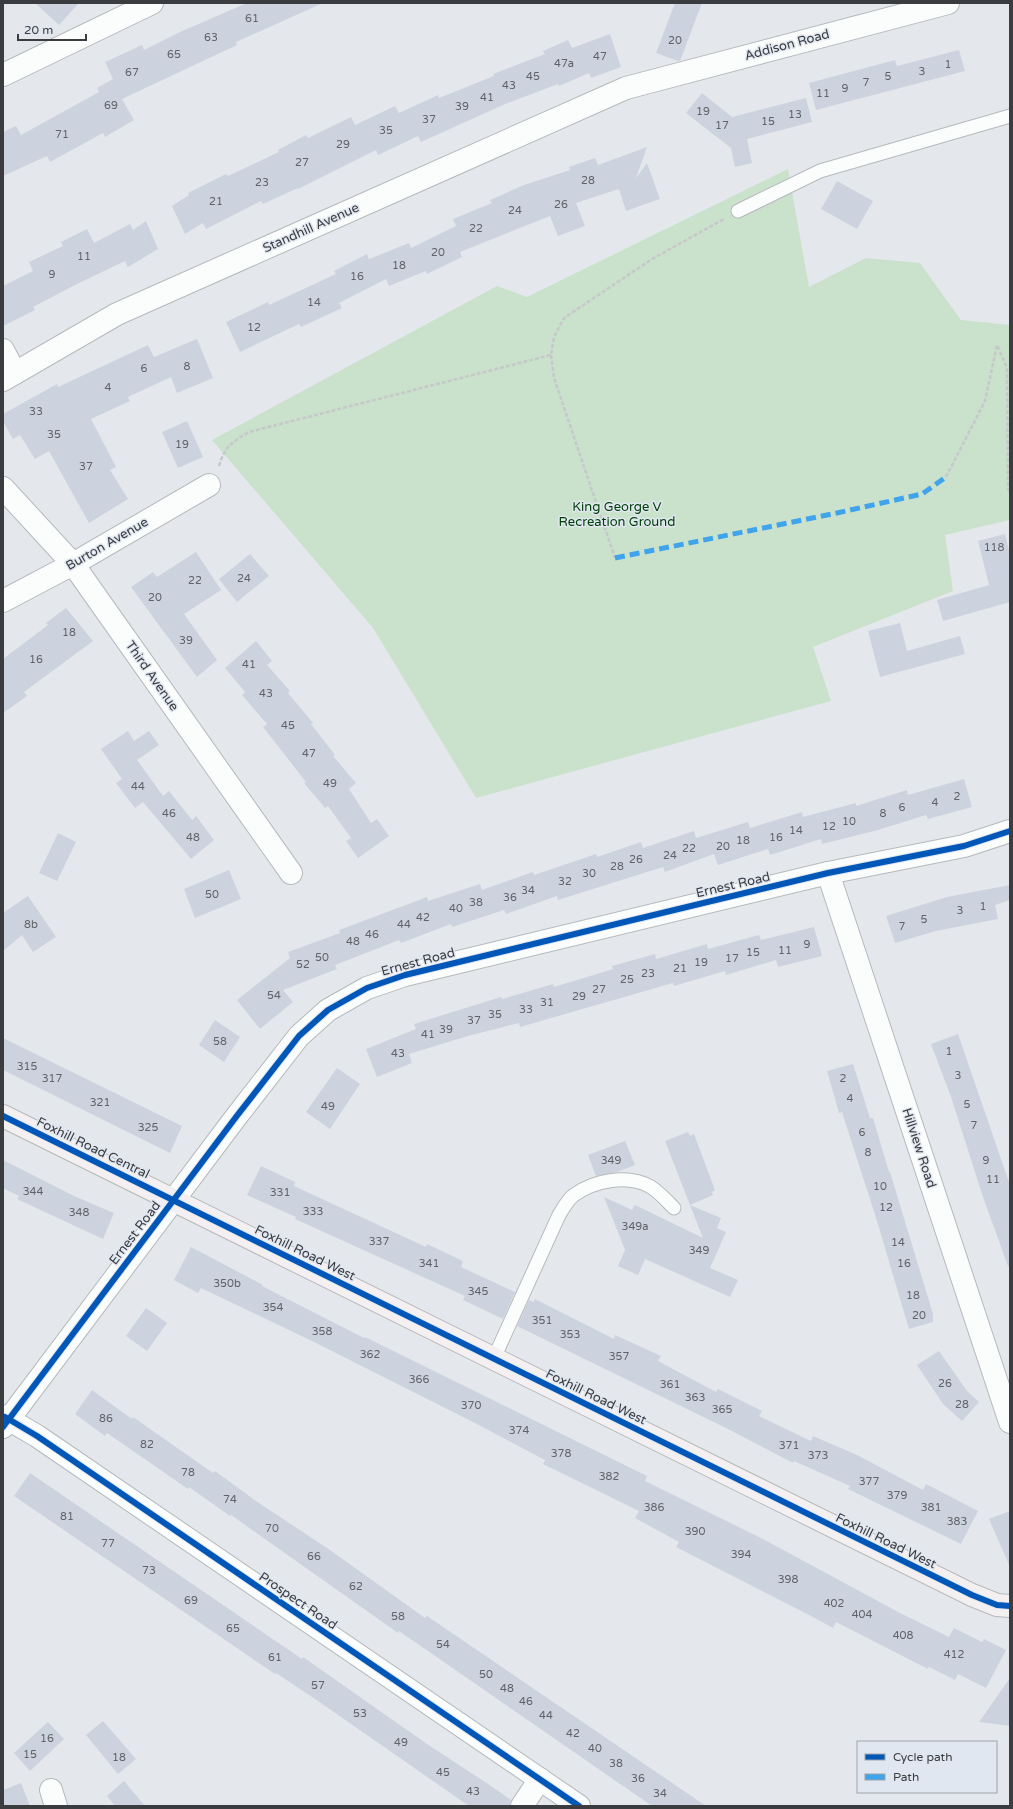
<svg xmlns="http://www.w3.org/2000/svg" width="1013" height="1809" font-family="'Varela Round',sans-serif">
<rect width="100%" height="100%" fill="#e4e8ec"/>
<polygon fill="#cae1cc" points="788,169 809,287 866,258 920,263 961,320 1010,325 1010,520 945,535 953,591 813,647 831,701 476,798 373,628 212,440 497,286 527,297"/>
<g fill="#cdd3de">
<polygon points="35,3 79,3 59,25"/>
<polygon points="247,3 323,3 236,42 237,45 122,99 134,120 105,137 103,133 50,162 47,156 3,176 3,132 16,126 21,135 99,92 97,88 113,79 105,62 142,45 144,50 180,32"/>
<polygon points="675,3 702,3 680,61 678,61 656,53"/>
<polygon points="610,34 621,67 591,78 589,73 559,86 558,84 503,105 421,142 418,136 378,155 376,150 298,189 298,188 263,204 261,201 206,229 203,223 185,234 172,206 189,195 188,193 226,174 228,176 279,152 278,150 306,135 308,138 351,117 355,125 395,106 399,113 438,95 439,98 494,76 493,74 545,54 543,51 568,40 572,48"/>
<polygon points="959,50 965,71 816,110 809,83 895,60 897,66"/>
<polygon points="702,93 732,117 806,98 812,122 747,139 752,163 735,167 731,148 686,113"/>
<polygon points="647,147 636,178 647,163 660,199 626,211 619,189 576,203 585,226 558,236 550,216 460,252 462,257 427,274 426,271 389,286 386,279 339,303 342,308 301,327 299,324 240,352 226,322 268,302 269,305 336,274 334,271 367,254 369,259 409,243 411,248 456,226 453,219 492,203 490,200 524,185 570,170 569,167 595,158 598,165"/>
<polygon points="837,181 873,201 857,229 821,209"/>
<polygon points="146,221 158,249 128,267 125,261 75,285 33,307 35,310 3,326 3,286 33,271 29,262 63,246 61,242 87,229 94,243 130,224 133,230"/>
<polygon points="197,339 213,378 177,393 171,377 128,397 130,401 91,419 116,467 110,470 128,499 89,523 49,451 35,459 20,435 13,439 3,421 3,414 57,384 58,387 148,345 154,357"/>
<polygon points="187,421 203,457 178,468 162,432"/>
<polygon points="1005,534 1010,554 1010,602 943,621 937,600 989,585 978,541"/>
<polygon points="196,552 221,590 184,614 217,660 197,677 131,587 153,572 157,577"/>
<polygon points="250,554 269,576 237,602 219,579"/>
<polygon points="66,608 93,641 24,692 27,696 3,713 3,659 48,625 46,623"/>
<polygon points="900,623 907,651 960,636 965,654 880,677 868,631"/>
<polygon points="256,641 272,661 267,665 290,691 288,693 313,723 311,724 335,755 333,756 356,783 349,789 371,823 377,819 389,836 358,858 346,841 351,838 328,806 325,808 304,783 306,782 263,727 267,724 242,695 245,692 225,668"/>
<polygon points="128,731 134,741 149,731 159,745 137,760 163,796 169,791 192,820 196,816 214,840 191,859 143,802 135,808 116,783 122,779 101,749"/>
<polygon points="964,779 972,807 928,819 926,815 878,830 822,844 821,839 770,855 768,849 718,865 714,854 665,872 663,867 558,900 557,896 506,914 504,910 452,927 451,924 401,943 399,940 335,965 337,969 283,990 293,1002 260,1029 237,1000 290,958 288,952 340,933 339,930 427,897 428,901 480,884 482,890 533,872 534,875 596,854 597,857 641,842 643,848 694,831 696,838 748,822 750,828 802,812 803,817 856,803 856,806 907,790 908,795"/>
<polygon points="58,833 76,842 57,881 39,873"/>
<polygon points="229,870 241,899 195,918 184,889"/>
<polygon points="1010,885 1010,900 995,905 998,919 936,931 895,943 886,916 947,897"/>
<polygon points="28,896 56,937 33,952 22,935 3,951 3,913"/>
<polygon points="814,927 822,956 778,967 776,960 726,975 725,971 674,986 673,983 520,1027 519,1023 468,1036 409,1054 412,1063 377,1077 366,1049 416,1029 414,1024 501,997 502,999 553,984 554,987 613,969 612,966 655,954 656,959 707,944 708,949 759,935 761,940"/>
<polygon points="215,1020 240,1037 224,1062 199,1045"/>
<polygon points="958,1034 1010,1185 1010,1266 1008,1266 984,1200 951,1097 931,1044"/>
<polygon points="3,1038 182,1126 170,1153 3,1070"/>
<polygon points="853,1064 870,1118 873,1118 889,1172 890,1172 933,1314 933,1322 909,1329 877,1221 842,1112 839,1113 827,1071"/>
<polygon points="337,1068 360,1084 330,1129 306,1112"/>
<polygon points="688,1132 690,1136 694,1134 715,1190 712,1192 713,1195 690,1205 665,1141"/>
<polygon points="625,1141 635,1165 617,1172 596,1176 588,1155"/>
<polygon points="3,1160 74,1196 114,1213 103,1239 17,1199 19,1196 3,1188"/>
<polygon points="261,1166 295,1182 294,1186 426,1247 427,1244 463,1261 461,1267 515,1292 503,1319 463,1300 465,1296 295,1219 296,1217 247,1195"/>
<polygon points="604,1197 632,1210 635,1205 703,1238 690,1205 721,1218 717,1228 726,1232 710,1268 738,1280 730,1297 645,1259 638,1275 618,1266 625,1250"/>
<polygon points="191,1247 263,1285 262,1286 364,1338 365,1337 647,1476 645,1481 761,1538 900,1613 949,1637 954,1628 982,1642 984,1639 1006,1650 986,1688 958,1674 955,1680 929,1667 928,1669 836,1622 833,1628 811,1616 676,1547 679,1542 635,1518 639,1511 543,1464 545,1460 473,1422 312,1341 201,1288 198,1293 174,1280"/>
<polygon points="535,1299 614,1339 615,1335 661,1356 658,1361 716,1392 718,1389 762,1411 759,1416 811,1441 813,1436 857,1455 923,1490 926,1484 978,1511 961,1544 848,1489 850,1486 794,1461 793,1463 726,1428 517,1326 529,1300 534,1302"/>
<polygon points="146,1308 167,1323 147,1351 126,1336"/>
<polygon points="939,1351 967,1391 979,1402 962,1421 943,1404 917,1365"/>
<polygon points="92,1390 132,1419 133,1417 213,1473 215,1471 256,1501 330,1550 425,1618 427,1616 706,1806 652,1806 399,1631 398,1633 231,1515 230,1516 189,1487 188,1489 107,1433 105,1436 75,1414"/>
<polygon points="30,1473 302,1659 303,1657 427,1744 491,1786 511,1800 510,1806 469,1806 318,1701 276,1673 275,1674 14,1496"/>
<polygon points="1010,1511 1010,1567 989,1519"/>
<polygon points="1010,1678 1010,1726 979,1722"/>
<polygon points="103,1721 136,1759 118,1774 86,1735"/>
<polygon points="48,1722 64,1739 30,1771 14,1753"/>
<polygon points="124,1781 145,1806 115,1806 107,1796"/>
<polygon points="21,1783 30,1806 3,1806 3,1790"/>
</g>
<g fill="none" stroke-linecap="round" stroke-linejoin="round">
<g stroke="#b6b9bc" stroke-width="15">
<g id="lane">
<polyline points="738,211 820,171 1010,116"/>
<path d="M494,1358L559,1215C563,1209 568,1199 574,1195C595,1180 628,1174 651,1187C659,1192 667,1201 674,1208"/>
</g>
</g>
<g stroke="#b6b9bc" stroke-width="24">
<g id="street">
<polyline points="3,75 152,3"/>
<polyline points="3,350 15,373"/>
<polyline points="3,380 117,314 626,88 948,3"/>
<polyline points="3,488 73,564 291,873"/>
<polyline points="3,601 73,564 209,485"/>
<polyline points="828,873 1010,1422"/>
<polyline points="3,1416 37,1436 579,1806"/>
<polyline points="3,1427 236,1117 299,1036 328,1010 367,988 405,975 828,873 964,846 1010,831"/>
<polyline points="51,1790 56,1806"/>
<polyline points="522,1806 540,1779"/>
</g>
</g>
<g stroke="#b6b9bc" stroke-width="24">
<polyline id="secondary" points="3,1116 972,1595 997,1605 1010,1606"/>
</g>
<g stroke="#c6c8c9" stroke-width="2.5" stroke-dasharray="4 2" stroke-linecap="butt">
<polyline points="551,355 554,378 615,558"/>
<path d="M219,466C225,446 232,442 249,432L551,355L554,337L564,318L652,259L724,219"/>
<polyline points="946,477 985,401 997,345 1007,368 1008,489 1010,491"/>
</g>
<use href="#lane" stroke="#fbfcfc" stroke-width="13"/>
<use href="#street" stroke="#fbfcfc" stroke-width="22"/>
<use href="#secondary" stroke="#f4f0f1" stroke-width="22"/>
<polyline stroke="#3fa4ec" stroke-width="5" stroke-dasharray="10 5" stroke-linecap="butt" points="615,558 837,513 922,494 946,477"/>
<g stroke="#e1e7f0" stroke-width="8">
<g id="cycleway">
<polyline points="3,1116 972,1595 997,1605 1010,1606"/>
<polyline points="5,1417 37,1436 579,1806"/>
<polyline points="3,1427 236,1117 299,1036 328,1010 367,988 405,975 828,873 964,846 1010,831"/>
</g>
</g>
<use href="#cycleway" stroke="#0057b8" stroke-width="6"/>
</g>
<g text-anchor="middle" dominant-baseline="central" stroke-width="3" stroke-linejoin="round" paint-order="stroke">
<g font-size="11" fill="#5f6268">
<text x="252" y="18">61</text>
<text x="211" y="37">63</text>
<text x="675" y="40">20</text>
<text x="174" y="54">65</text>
<text x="600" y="56">47</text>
<text x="564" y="63">47a</text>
<text x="948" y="64">1</text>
<text x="922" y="71">3</text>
<text x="132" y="72">67</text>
<text x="533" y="76">45</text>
<text x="888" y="76">5</text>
<text x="866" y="82">7</text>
<text x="509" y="85">43</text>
<text x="845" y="88">9</text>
<text x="823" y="93">11</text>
<text x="487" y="97">41</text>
<text x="111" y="105">69</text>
<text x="462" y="106">39</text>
<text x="703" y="111">19</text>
<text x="795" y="114">13</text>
<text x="429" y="119">37</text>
<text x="768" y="121">15</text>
<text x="722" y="125">17</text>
<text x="386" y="130">35</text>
<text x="62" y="134">71</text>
<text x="343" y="144">29</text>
<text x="302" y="162">27</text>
<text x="588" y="180">28</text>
<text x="262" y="182">23</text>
<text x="216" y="201">21</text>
<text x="561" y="204">26</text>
<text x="515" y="210">24</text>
<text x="476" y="228">22</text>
<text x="438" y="252">20</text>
<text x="84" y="256">11</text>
<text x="399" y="265">18</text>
<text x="52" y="274">9</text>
<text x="357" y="276">16</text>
<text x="314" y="302">14</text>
<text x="254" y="327">12</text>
<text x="187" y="366">8</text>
<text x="144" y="368">6</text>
<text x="108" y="387">4</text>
<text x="36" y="411">33</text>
<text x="54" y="434">35</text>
<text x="182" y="444">19</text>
<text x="86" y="466">37</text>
<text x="994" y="547">118</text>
<text x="244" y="578">24</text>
<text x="195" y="580">22</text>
<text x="155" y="597">20</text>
<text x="69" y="632">18</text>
<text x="186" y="640">39</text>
<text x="36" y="659">16</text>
<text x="249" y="664">41</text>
<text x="266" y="693">43</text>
<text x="288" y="725">45</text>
<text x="309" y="753">47</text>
<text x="330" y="783">49</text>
<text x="138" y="786">44</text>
<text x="957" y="796">2</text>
<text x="935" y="802">4</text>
<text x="902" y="807">6</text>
<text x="169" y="813">46</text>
<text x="883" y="813">8</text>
<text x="849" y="821">10</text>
<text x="829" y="826">12</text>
<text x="796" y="830">14</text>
<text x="193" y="837">48</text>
<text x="776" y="837">16</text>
<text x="743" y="840">18</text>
<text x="723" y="846">20</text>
<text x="689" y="848">22</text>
<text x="670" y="855">24</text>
<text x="636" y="859">26</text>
<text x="617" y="866">28</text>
<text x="589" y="873">30</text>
<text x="565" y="881">32</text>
<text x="528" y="890">34</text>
<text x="212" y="894">50</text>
<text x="510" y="897">36</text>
<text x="476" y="902">38</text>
<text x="983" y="906">1</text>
<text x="456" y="908">40</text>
<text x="960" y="910">3</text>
<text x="423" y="917">42</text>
<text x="924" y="919">5</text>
<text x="31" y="924">8b</text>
<text x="404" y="924">44</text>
<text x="902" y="926">7</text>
<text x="372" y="934">46</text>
<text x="353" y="941">48</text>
<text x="807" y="944">9</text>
<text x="785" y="950">11</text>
<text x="753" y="952">15</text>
<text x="322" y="957">50</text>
<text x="732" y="958">17</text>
<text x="701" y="962">19</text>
<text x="303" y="964">52</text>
<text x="680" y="968">21</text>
<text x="648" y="973">23</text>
<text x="627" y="979">25</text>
<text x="599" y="989">27</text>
<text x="274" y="995">54</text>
<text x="579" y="996">29</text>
<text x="547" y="1002">31</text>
<text x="526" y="1009">33</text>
<text x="495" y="1014">35</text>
<text x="474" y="1020">37</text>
<text x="446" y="1029">39</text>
<text x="428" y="1034">41</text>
<text x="220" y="1041">58</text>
<text x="949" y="1051">1</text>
<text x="398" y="1053">43</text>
<text x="27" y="1066">315</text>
<text x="958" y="1075">3</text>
<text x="52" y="1078">317</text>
<text x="843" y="1078">2</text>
<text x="850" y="1098">4</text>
<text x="100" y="1102">321</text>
<text x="967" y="1104">5</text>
<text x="328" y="1106">49</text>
<text x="974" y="1125">7</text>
<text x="148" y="1127">325</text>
<text x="862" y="1132">6</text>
<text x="868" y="1152">8</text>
<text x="611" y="1160">349</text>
<text x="986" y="1160">9</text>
<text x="993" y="1179">11</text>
<text x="880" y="1186">10</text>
<text x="33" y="1191">344</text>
<text x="280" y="1192">331</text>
<text x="886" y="1207">12</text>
<text x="313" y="1211">333</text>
<text x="79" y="1212">348</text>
<text x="635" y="1226">349a</text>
<text x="379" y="1241">337</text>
<text x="898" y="1242">14</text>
<text x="699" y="1250">349</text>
<text x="429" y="1263">341</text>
<text x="904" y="1263">16</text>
<text x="227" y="1283">350b</text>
<text x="478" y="1291">345</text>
<text x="913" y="1295">18</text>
<text x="273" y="1307">354</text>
<text x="919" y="1315">20</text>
<text x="542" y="1320">351</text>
<text x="322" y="1331">358</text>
<text x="570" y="1334">353</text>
<text x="370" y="1354">362</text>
<text x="619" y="1356">357</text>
<text x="419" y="1379">366</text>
<text x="945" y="1383">26</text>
<text x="670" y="1384">361</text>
<text x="695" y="1397">363</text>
<text x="962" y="1404">28</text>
<text x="471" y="1405">370</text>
<text x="722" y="1409">365</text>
<text x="106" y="1418">86</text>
<text x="519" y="1430">374</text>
<text x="147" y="1444">82</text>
<text x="789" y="1445">371</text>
<text x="561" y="1453">378</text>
<text x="818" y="1455">373</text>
<text x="188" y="1472">78</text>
<text x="609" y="1476">382</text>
<text x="869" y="1481">377</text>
<text x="897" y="1495">379</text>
<text x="230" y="1499">74</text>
<text x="654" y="1507">386</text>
<text x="931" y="1507">381</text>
<text x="67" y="1516">81</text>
<text x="957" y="1521">383</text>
<text x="272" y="1528">70</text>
<text x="695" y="1531">390</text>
<text x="108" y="1543">77</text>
<text x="741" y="1554">394</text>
<text x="314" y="1556">66</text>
<text x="149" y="1570">73</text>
<text x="788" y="1579">398</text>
<text x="356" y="1586">62</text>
<text x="191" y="1600">69</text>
<text x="834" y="1603">402</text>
<text x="862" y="1614">404</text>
<text x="398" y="1616">58</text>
<text x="233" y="1628">65</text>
<text x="903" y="1635">408</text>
<text x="443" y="1644">54</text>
<text x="954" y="1654">412</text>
<text x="275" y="1657">61</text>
<text x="486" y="1674">50</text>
<text x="318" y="1685">57</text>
<text x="507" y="1688">48</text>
<text x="526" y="1701">46</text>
<text x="360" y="1713">53</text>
<text x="546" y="1715">44</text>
<text x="573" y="1733">42</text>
<text x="47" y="1738">16</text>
<text x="401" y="1742">49</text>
<text x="595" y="1748">40</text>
<text x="30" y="1754">15</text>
<text x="119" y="1757">18</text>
<text x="616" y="1763">38</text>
<text x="443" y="1772">45</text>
<text x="638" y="1778">36</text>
<text x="473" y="1791">43</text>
<text x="660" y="1793">34</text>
</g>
<g font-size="13" fill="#3a3c40" stroke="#e1e7f0">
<text transform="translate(787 45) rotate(-15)">Addison Road</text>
<text transform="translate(311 228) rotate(-24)">Standhill Avenue</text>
<text transform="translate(107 544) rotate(-30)">Burton Avenue</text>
<text transform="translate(152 676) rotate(55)">Third Avenue</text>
<text transform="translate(733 885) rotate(-13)">Ernest Road</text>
<text transform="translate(418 962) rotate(-15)">Ernest Road</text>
<text transform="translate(93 1148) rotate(26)">Foxhill Road Central</text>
<text transform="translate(919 1148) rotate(72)">Hillview Road</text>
<text transform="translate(135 1233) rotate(-53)">Ernest Road</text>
<text transform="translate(305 1253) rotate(26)">Foxhill Road West</text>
<text transform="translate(596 1397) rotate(26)">Foxhill Road West</text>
<text transform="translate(886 1541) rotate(26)">Foxhill Road West</text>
<text transform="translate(298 1601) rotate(34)">Prospect Road</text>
</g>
<g font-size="13" fill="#024007" stroke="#e1e7f0">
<text x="617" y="507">King George V<tspan x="617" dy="15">Recreation Ground</tspan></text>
</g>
</g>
<rect width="1013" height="1809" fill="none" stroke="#3a3c40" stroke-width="8"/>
<rect x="857" y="1741" width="140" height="52" fill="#e1e7f0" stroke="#9ea3aa"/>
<rect x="865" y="1754" width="20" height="6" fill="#0057b8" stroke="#9ea3aa"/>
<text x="893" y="1761" font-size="12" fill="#3a3c40">Cycle path</text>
<rect x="865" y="1774" width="20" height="6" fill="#3fa4ec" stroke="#9ea3aa"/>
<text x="893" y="1781" font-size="12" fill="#3a3c40">Path</text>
<path d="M18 34v6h68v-6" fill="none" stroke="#3a3c40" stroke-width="2"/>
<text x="24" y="34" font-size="12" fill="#3a3c40" stroke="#e1e7f0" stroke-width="3" paint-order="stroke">20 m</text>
</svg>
